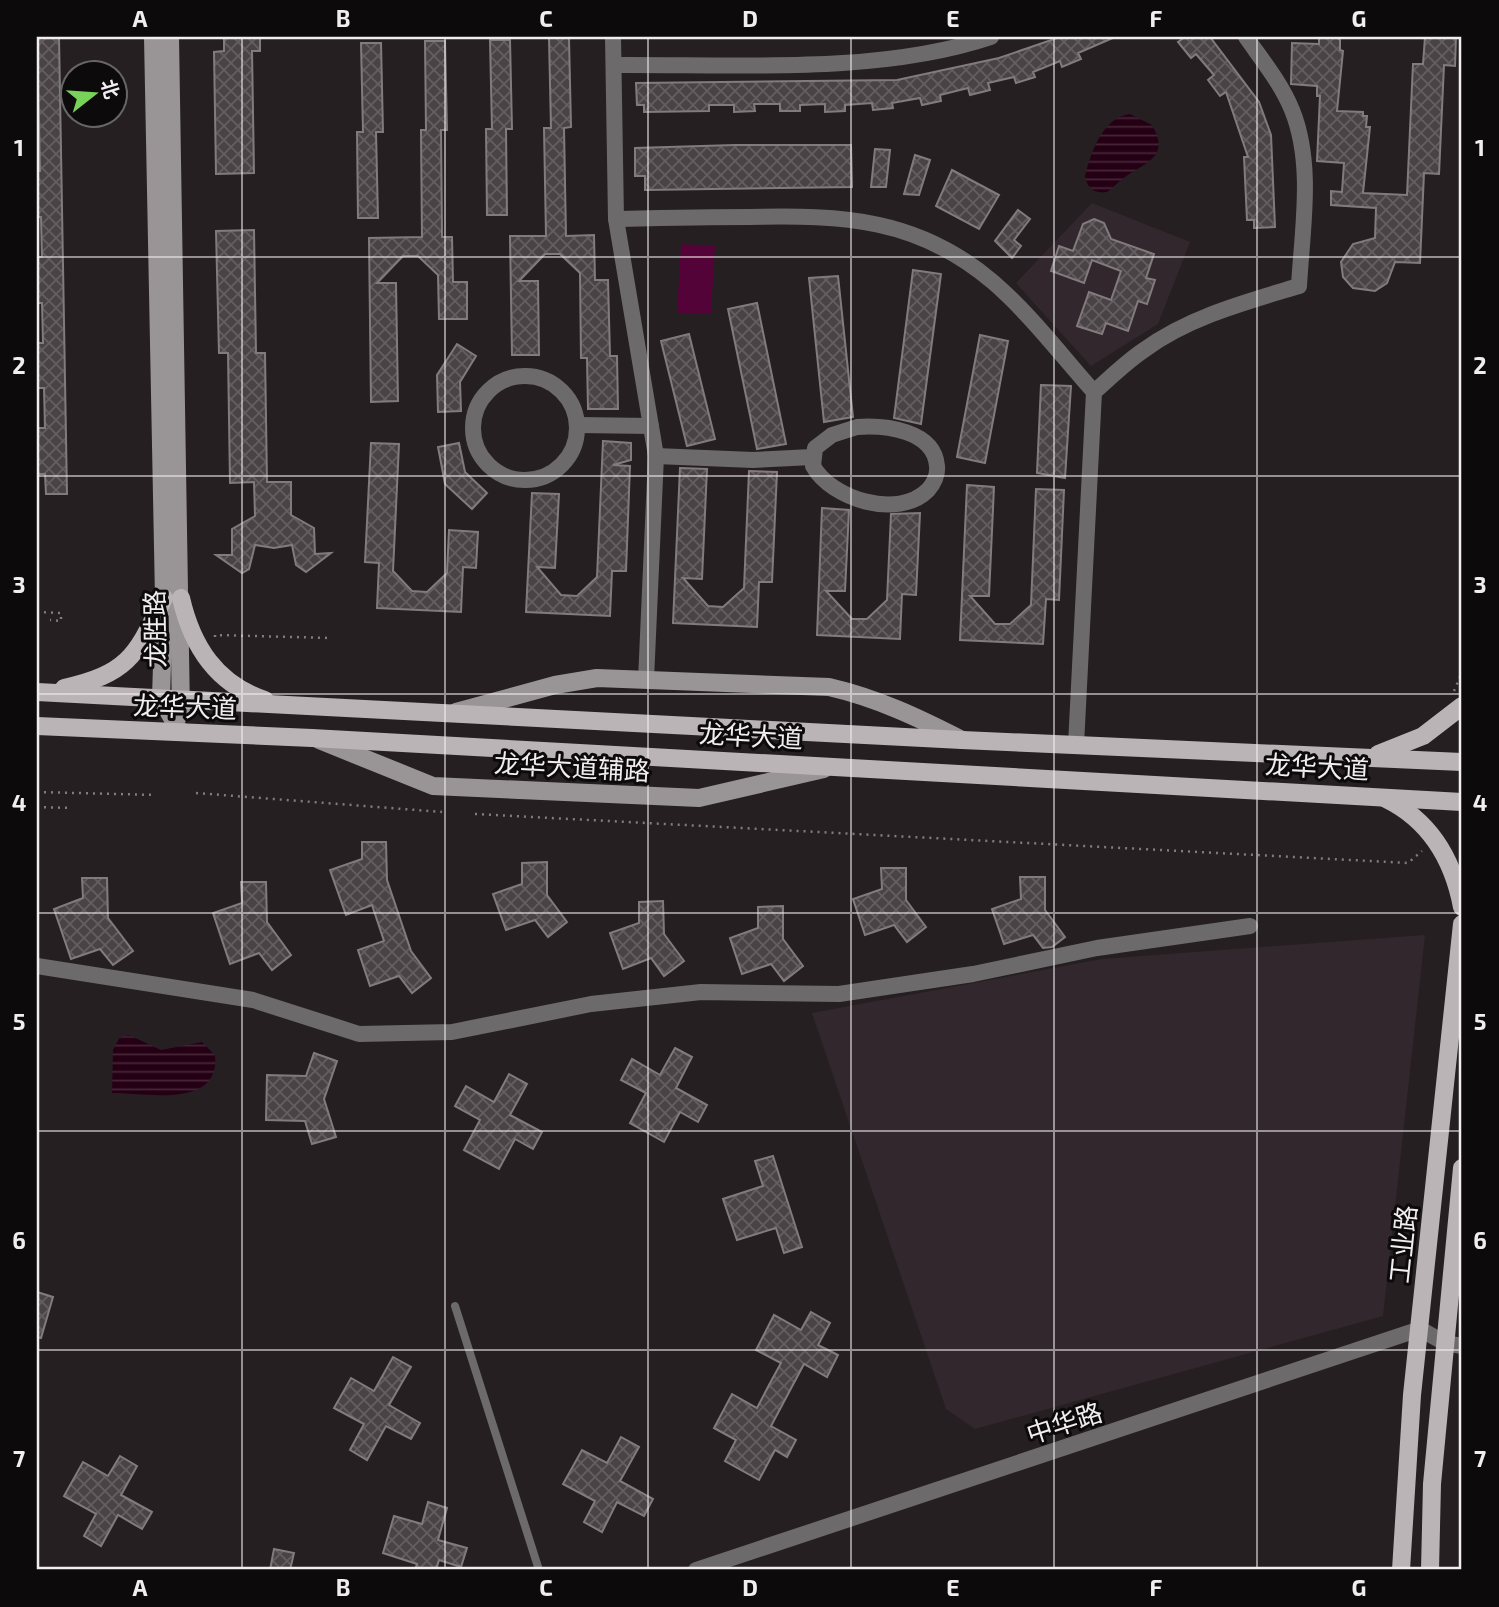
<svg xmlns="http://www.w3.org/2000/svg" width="1499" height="1607" font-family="'Exo 2','Noto Sans SC',sans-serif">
<defs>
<pattern id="water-rules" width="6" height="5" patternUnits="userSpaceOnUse" patternTransform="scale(1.75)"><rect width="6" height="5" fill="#250015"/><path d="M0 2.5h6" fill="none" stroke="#452637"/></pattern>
<pattern id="building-cross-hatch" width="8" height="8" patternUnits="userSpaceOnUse" patternTransform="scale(1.75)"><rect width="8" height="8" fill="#4a4346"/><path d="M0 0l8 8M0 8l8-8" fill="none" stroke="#655e61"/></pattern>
</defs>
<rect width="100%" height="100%" fill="#251f22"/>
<g fill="#32272c">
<polygon points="1092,203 1190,242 1158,324 1091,366 1016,283"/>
<polygon points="1425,935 1383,1316 975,1429 946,1409 812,1013 1102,959"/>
</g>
<polygon fill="#540338" points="681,244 715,246 711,314 677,313"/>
<g fill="url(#water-rules)">
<path d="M1130,114L1152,125C1171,157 1145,163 1125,177C1118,181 1114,188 1107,192C1094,194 1087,188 1085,176C1091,152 1103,117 1130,114Z"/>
<path d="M129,1035L161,1050L202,1042L215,1055C221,1109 146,1093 112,1093L113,1050L120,1037Z"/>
</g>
<g fill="url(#building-cross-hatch)" stroke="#827b7e" stroke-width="2">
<polygon points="37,37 59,37 67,494 46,494 45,474 37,474 37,428 45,428 44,388 37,388 37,343 43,343 42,303 37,303 37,257 42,257 41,217 37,217 37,171 40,171"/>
<polygon points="224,37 260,37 260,51 252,51 254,173 216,174 214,52 224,51"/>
<polygon points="1060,37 1115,37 1078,53 1081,59 1062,67 1060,61 1033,72 1035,77 1016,83 1014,77 988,83 990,90 970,95 968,88 940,95 941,101 922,105 920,98 892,103 893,108 873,110 872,103 845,105 845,111 825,112 825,104 800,105 800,111 780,111 780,104 754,104 755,111 734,112 734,105 709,105 709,111 644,112 644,105 637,105 636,83 897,80 999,58"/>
<polygon points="1185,37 1210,37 1259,102 1271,135 1275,227 1254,228 1254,220 1247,220 1244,157 1248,157 1226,92 1220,96 1208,80 1214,75 1196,54 1191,58 1178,42"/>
<polygon points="1319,37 1336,37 1340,40 1340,50 1343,51 1337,111 1363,112 1363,116 1367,116 1366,127 1370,127 1363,193 1407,195 1413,64 1423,64 1425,37 1456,37 1455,66 1444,65 1439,174 1424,173 1420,263 1395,262 1387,283 1375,291 1353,288 1343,277 1341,262 1353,244 1375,238 1376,208 1331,205 1331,191 1342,192 1344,163 1317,161 1320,96 1317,96 1317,86 1291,84 1292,43 1319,44"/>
<polygon points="549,38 569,38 571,127 564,128 566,236 594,235 595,280 608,280 610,356 617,356 618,409 588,409 587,358 581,358 580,273 560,254 545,254 519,281 538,281 539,355 512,355 510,236 546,236 544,128 551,128"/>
<polygon points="490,40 510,40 512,129 506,129 507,215 487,215 486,129 492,129"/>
<polygon points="425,41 445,41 447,130 441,130 442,237 452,237 453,282 467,282 467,319 439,319 438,275 418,256 403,256 377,283 396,283 398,401 371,402 369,238 422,237 421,130 426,130"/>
<polygon points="361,43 381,43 383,132 376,132 378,218 358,218 357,132 363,132"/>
<polygon points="735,145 851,145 852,187 645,190 645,176 635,176 635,148"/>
<polygon points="875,149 890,150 886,187 871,187"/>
<polygon points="915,155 930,160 919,195 904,194"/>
<polygon points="952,170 999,195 979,229 936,206"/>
<polygon points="1018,210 1030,219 1014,240 1021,246 1012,258 995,241"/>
<polygon points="1094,219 1104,223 1111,239 1154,254 1146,278 1155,280 1147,304 1138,301 1128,331 1106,323 1102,334 1077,326 1089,292 1111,300 1121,271 1092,260 1084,283 1051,271 1059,246 1073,251 1083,224"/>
<polygon points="254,230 256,353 265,353 267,482 291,482 291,515 314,528 315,554 331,553 306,572 296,565 292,545 274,548 255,545 249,569 242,573 216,555 232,555 232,529 255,516 254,482 230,483 228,353 219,353 216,231"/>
<polygon points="913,270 941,274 921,424 894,418"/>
<polygon points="838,276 853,417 824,422 809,278"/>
<polygon points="757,303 786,444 757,449 728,309"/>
<polygon points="689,334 715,439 687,446 661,341"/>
<polygon points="980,335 1008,341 985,463 957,457"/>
<polygon points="457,344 476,356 460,382 461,411 438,412 437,375"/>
<polygon points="1041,385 1071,386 1065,478 1037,473"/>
<polygon points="603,441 631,443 631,460 613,465 630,466 626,571 612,571 610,616 526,612 532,493 559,494 555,568 537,567 561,595 577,596 597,577"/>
<polygon points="371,443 399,444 393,571 412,591 427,592 447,573 449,530 478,532 476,568 463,567 461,612 377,608 379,563 365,562"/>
<polygon points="459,443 465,472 487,493 472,509 445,484 438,447"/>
<polygon points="680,468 707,469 702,579 683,578 708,606 723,607 744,588 749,471 777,472 772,582 759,582 757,627 673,623"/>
<polygon points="967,485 994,487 989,596 970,596 995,624 1010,624 1031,605 1036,489 1064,490 1059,600 1046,599 1043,644 960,640"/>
<polygon points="822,508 849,510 845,591 826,591 852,619 867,619 887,600 891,514 920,513 916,595 902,594 900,639 817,635"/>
<polygon points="362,842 386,842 387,880 411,951 431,978 412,993 399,976 370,986 358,950 384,941 372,905 346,915 330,870 362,859"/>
<polygon points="547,862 547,895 567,922 548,937 535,920 506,930 493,894 522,884 522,863"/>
<polygon points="881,868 906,868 906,900 926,927 907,942 894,925 865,935 853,899 882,889"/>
<polygon points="1020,877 1045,877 1045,910 1065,937 1052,947 1043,948 1033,935 1004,944 992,909 1021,899"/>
<polygon points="82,878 107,878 108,918 133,951 113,965 100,949 71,959 54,909 83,898"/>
<polygon points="241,882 266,882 267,922 291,955 272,970 259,953 230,964 213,913 242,903"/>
<polygon points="663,901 664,934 684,961 664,976 651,958 623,969 610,933 639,923 639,902"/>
<polygon points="783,906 783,939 803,966 784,981 771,964 742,974 730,938 758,928 758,907"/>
<polygon points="675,1048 692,1057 676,1088 707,1105 698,1122 680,1112 664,1142 630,1123 646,1093 621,1080 632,1059 660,1075"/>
<polygon points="314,1053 337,1061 324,1099 336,1137 312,1144 305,1121 266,1120 267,1075 306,1076"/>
<polygon points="509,1074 527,1084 510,1115 542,1132 533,1149 515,1139 499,1169 464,1150 480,1120 455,1106 466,1086 494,1102"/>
<polygon points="773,1156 802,1247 784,1253 776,1228 737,1240 723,1199 763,1186 755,1161"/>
<polygon points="37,1292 53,1297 41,1338 37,1337"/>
<polygon points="811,1312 830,1323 818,1345 838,1355 827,1377 804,1364 771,1426 796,1440 787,1457 775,1450 759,1480 725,1461 736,1440 714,1428 732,1394 757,1408 769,1385 781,1363 756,1350 774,1315 801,1330"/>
<polygon points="393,1357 411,1367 389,1405 420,1423 411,1439 386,1426 367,1460 350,1450 364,1424 334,1408 351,1378 374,1391"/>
<polygon points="621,1437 639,1447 620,1481 653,1499 644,1516 617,1502 602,1532 584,1522 595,1501 563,1484 582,1450 607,1463"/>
<polygon points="120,1456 137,1466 121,1495 152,1512 142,1529 118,1515 101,1546 84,1536 96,1514 64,1496 83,1462 108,1476"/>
<polygon points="428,1502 447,1508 438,1540 467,1548 461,1567 439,1560 436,1570 415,1570 417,1564 383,1553 394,1516 422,1524"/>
<polygon points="274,1549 294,1553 290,1570 270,1570"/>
</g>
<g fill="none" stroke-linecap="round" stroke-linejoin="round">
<g stroke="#827c7f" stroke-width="2.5" stroke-dasharray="2 5" stroke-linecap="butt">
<polyline points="37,612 61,613 61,621 50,620"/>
<polyline points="215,637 215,635 331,638"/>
<polyline points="1454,691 1462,672"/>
<polyline points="37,792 156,795"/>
<polyline points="196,793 442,812"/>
<polyline points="37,807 72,808"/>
<polyline points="475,814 1408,863 1422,851"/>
</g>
<polyline stroke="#6d6a6b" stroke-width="8" points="455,1306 539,1570"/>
<g stroke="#6d6a6b" stroke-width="16">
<polyline points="613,37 616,219 656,456 646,680"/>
<path d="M614,65C733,64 878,75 991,37"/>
<path d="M616,219C661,218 705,217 749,217C843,215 918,218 993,282C1030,314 1061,355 1094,392L1076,745"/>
<circle cx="525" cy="428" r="52"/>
<path d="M1094,392C1110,378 1126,362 1144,350C1189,317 1246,302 1299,286C1302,230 1314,164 1292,110C1281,83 1262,60 1246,37"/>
<polyline points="578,425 651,426"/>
<path d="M857,427C885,425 934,430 937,466C938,475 934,483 928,490C898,520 831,499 813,466L815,448L832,435Z"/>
<polyline points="656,456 753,460 812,457"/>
<polyline points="37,966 253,1000 359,1034 452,1032 591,1004 701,992 839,994 973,974 1097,948 1250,926"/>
<polyline points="696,1570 1420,1329 1445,1343 1462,1346"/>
</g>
<g stroke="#999496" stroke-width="18">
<polyline points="153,37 164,598 161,698 180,732"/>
<polyline points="170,37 181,714"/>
<path d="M456,712L555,685L597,678L829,687C877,698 919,718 962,740"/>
<polyline points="319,740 433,786 699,798 824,769"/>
</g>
<g stroke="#bbb4b7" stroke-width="18">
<path d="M181,598C192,646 216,684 265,700"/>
<path d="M64,688C130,673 136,655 164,598"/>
<polyline points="37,692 962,740 1462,762"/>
<polyline points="37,726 312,738 1462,802"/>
<polyline points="1378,754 1423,736 1462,706"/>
<path d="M1386,799C1431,821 1453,860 1462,907"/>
<polyline points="1401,1570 1412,1395 1462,924"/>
<polyline points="1430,1570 1432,1484 1462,1168"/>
</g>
</g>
<path fill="none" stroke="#f2eef0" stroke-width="2" stroke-opacity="0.55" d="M242,37V1570M445,37V1570M648,37V1570M851,37V1570M1054,37V1570M1257,37V1570M37,257H1462M37,476H1462M37,694H1462M37,913H1462M37,1131H1462M37,1350H1462"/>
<g text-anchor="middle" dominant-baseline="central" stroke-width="6" stroke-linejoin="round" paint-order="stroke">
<g font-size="26" fill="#f2eef0" stroke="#0c0a0b">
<text transform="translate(154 629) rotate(-91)">龙胜路</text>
<text transform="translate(185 706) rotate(2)">龙华大道</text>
<text transform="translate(751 735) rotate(3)">龙华大道</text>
<text transform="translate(572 766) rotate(3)">龙华大道辅路</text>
<text transform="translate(1317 766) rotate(3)">龙华大道</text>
<text transform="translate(1402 1244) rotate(-84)">工业路</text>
<text transform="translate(1064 1422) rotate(-18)">中华路</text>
</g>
</g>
<rect width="1499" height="1607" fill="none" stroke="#0c0a0b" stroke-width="77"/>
<g transform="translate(94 94) rotate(73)"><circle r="33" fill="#0c0a0b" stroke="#686567" stroke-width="2"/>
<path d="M0-5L12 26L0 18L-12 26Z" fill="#78d158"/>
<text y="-10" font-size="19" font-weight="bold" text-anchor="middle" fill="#f2eef0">北</text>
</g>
<rect x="38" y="38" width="1422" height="1530" fill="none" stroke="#f2eef0" stroke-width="2.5"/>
<g font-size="23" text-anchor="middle" font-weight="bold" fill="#f2eef0">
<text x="140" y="27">A</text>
<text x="343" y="27">B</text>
<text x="546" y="27">C</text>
<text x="750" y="27">D</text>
<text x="953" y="27">E</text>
<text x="1156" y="27">F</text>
<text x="1359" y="27">G</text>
<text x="19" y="156">1</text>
<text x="1480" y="156">1</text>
<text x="19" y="374">2</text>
<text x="1480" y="374">2</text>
<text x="19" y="593">3</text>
<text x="1480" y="593">3</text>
<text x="19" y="811">4</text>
<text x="1480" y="811">4</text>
<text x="19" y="1030">5</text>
<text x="1480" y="1030">5</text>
<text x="19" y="1249">6</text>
<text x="1480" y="1249">6</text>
<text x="19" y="1467">7</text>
<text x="1480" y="1467">7</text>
<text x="140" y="1596">A</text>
<text x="343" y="1596">B</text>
<text x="546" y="1596">C</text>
<text x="750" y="1596">D</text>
<text x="953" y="1596">E</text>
<text x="1156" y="1596">F</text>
<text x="1359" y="1596">G</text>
</g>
</svg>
